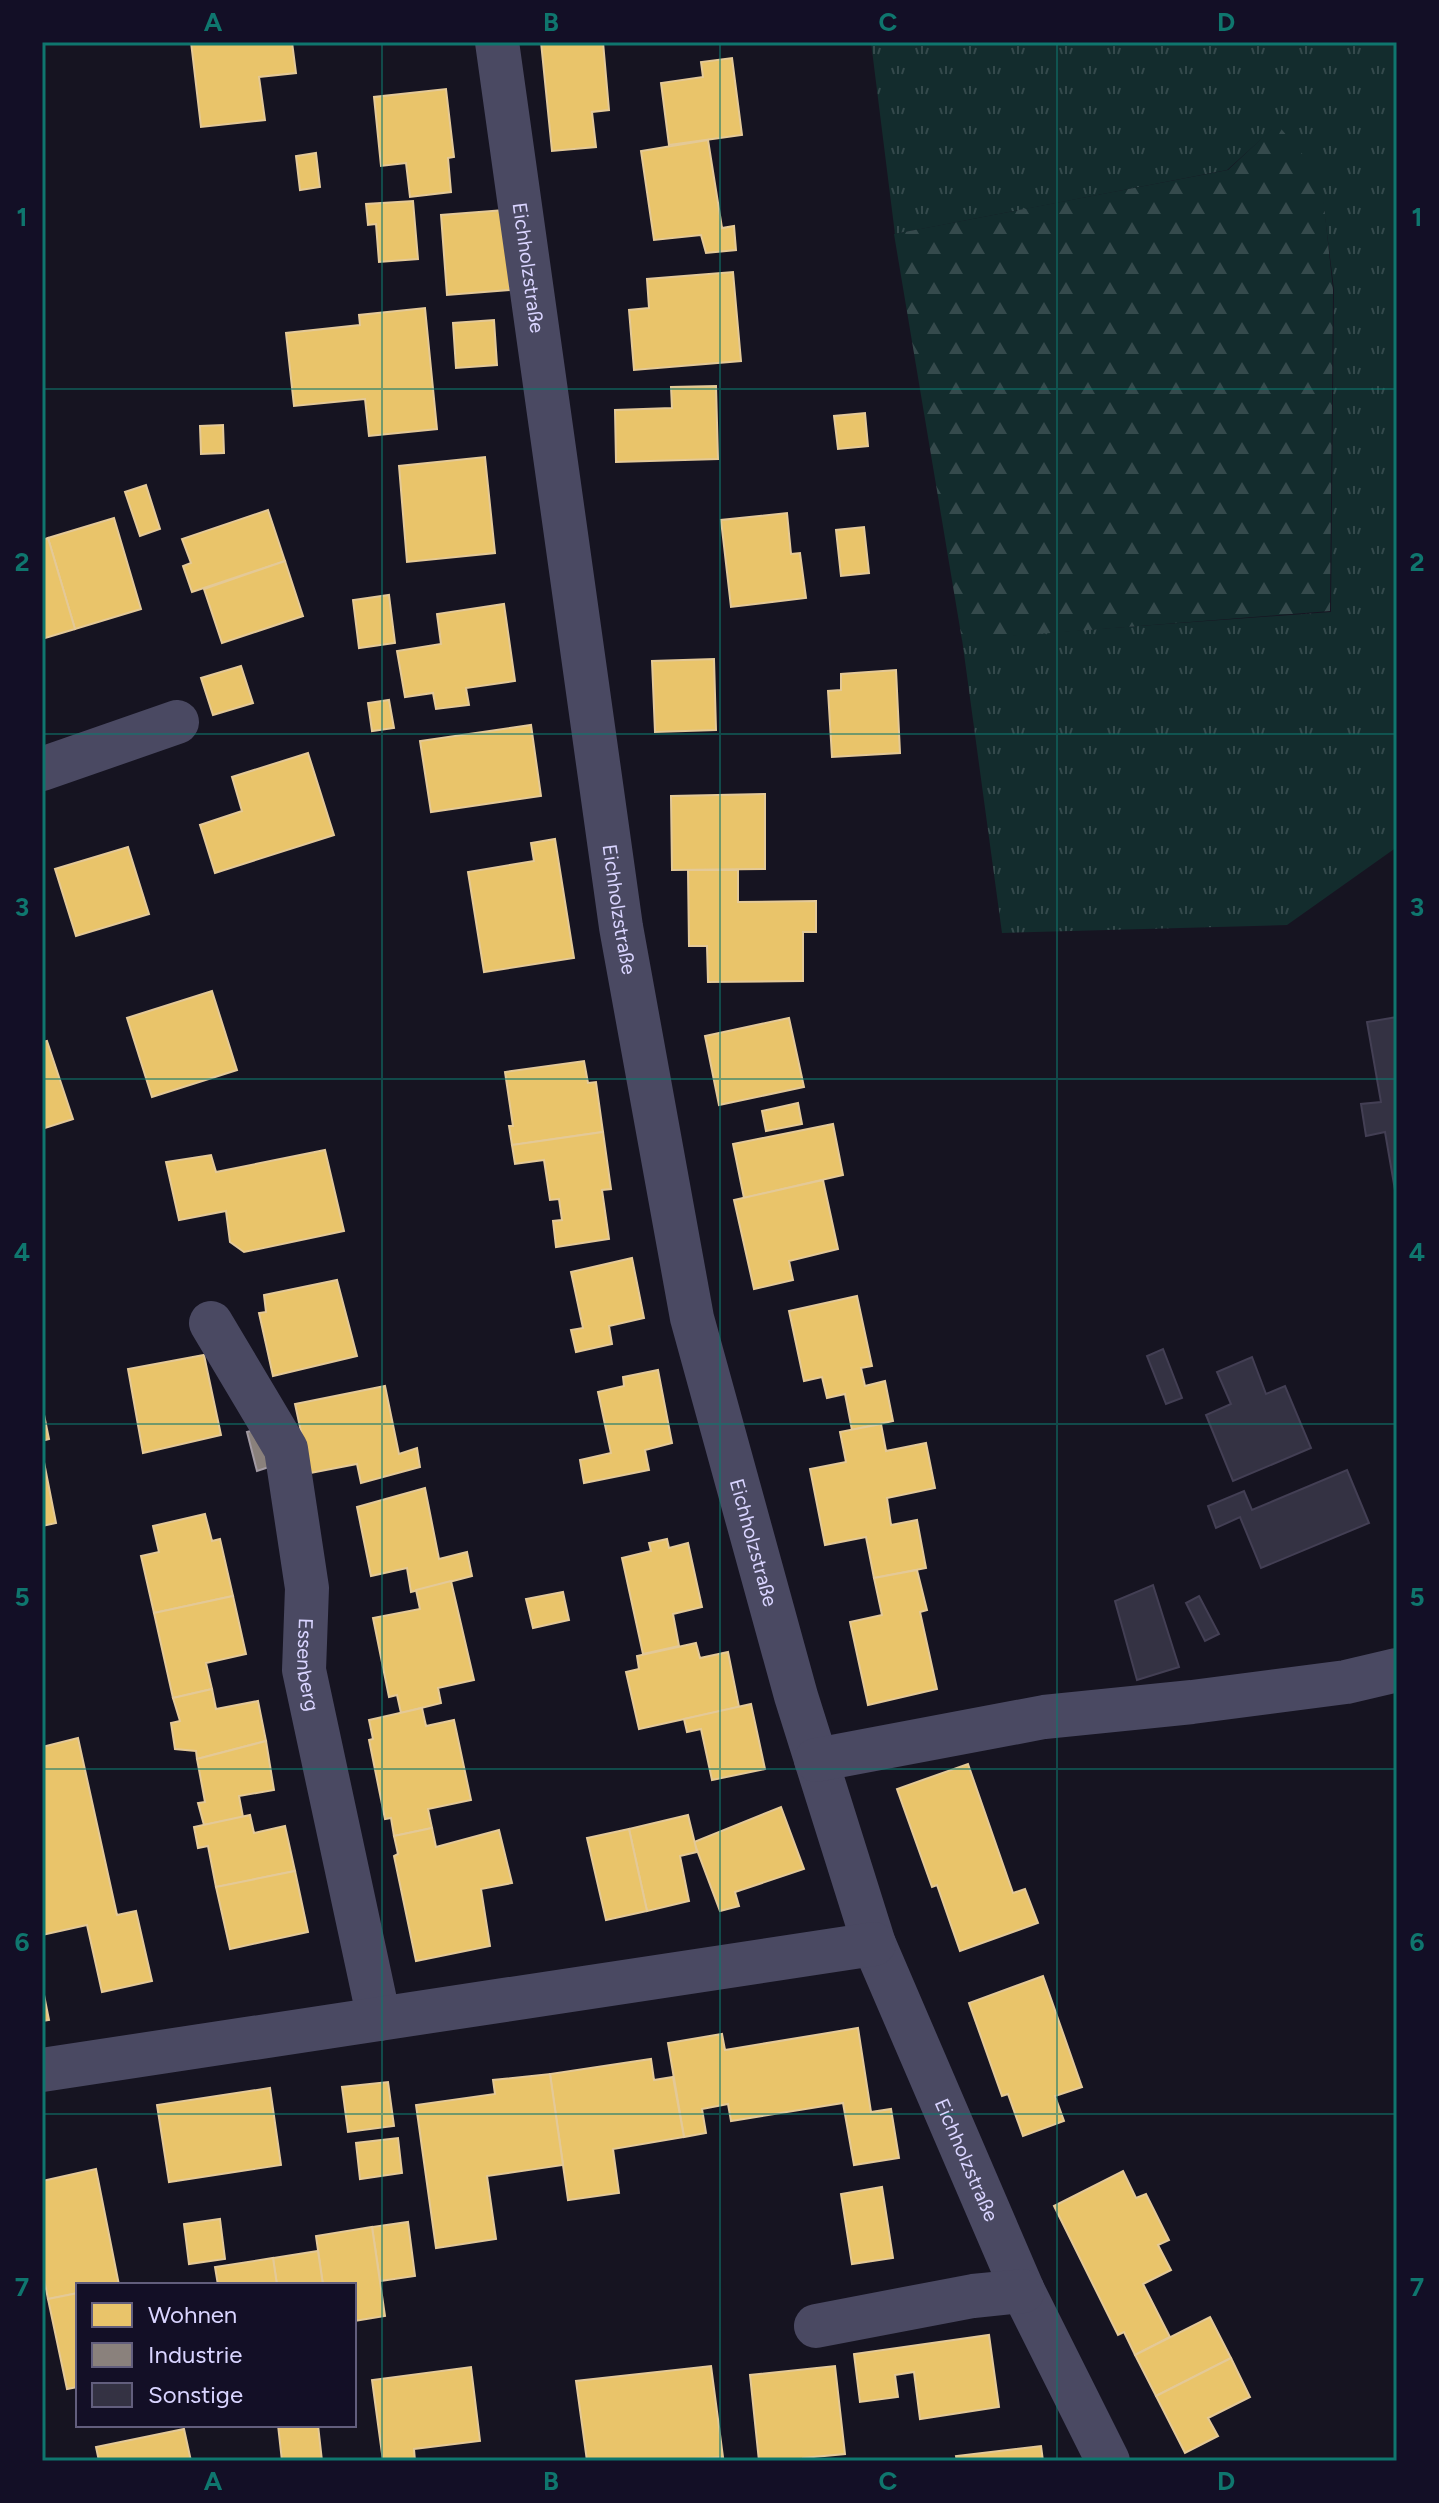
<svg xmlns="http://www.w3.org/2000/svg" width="1439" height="2503" font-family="Figtree,sans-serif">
<defs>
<pattern id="grass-tufts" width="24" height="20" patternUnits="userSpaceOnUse" patternTransform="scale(2)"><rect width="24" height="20" fill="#132c2d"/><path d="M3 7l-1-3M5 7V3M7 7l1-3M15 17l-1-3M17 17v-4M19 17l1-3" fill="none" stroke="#354a4c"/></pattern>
<pattern id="forest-firs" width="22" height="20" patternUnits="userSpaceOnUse" patternTransform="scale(2)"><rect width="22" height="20" fill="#132c2d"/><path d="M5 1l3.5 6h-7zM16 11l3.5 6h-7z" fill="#354a4c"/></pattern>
</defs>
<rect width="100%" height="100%" fill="#161421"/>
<polygon fill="url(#grass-tufts)" points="871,42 1397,42 1397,847 1287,925 1002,933 962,639 1331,612 1334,289 1320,177 1277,125 1227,170 895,234"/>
<polygon fill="url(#forest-firs)" points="1277,124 1321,176 1333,290 1330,611 962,640 894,234 1228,170"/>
<g fill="#e9c46a" stroke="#e4c997" stroke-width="2">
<polygon points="191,42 292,42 296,73 259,77 265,120 201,127"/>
<polygon points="541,42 603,42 609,110 592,112 596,147 552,151"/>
<polygon points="732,58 742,135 669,145 661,83 703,77 701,62"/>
<polygon points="446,89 454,157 448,158 451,192 410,197 406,163 381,166 374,97"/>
<polygon points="708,140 722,228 734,226 736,250 706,253 701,235 654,240 641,151"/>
<polygon points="316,153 320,187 300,190 296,156"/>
<polygon points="413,201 418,259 379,262 376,224 368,225 366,204"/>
<polygon points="504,210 510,290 447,295 441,215"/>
<polygon points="733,272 741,361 634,370 629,310 649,308 647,279"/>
<polygon points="425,308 437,429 369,436 365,399 294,406 286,333 360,325 359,315"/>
<polygon points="494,320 497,365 456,368 453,323"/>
<polygon points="716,386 718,459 616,462 615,410 672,408 671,387"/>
<polygon points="865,413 868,446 838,449 834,416"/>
<polygon points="223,425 224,453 201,454 200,426"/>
<polygon points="485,457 495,553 407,562 399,466"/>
<polygon points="146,485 160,529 140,536 125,492"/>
<polygon points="268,510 285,561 192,592 183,566 191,563 182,539"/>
<polygon points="787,513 791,554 800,553 806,598 731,607 721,520"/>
<polygon points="114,518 141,609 75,629 48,538"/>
<polygon points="864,527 869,573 841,576 836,530"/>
<polygon points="48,538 75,629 42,639 42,540"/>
<polygon points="285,561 303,616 222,643 204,589"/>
<polygon points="389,595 395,643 359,648 353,600"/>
<polygon points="504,604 515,681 466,688 469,705 436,709 433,693 405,697 397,651 441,644 437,614"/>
<polygon points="714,659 716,730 655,732 652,661"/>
<polygon points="241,666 253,703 213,715 201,678"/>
<polygon points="896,670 900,753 832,757 828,691 841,690 841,674"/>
<polygon points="389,700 394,728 372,731 368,703"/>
<polygon points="531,725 541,796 431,812 420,741"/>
<polygon points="308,753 334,835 215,873 200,825 242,811 232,777"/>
<polygon points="765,794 765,869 672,870 671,796"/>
<polygon points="555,839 574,958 484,972 468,872 534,861 531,843"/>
<polygon points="128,847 149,914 76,936 55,869"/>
<polygon points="688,870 738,870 738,902 816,901 816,932 803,932 803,981 708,982 707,946 689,946"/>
<polygon points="212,991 237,1070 152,1097 127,1018"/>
<polygon points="789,1018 804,1087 719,1105 705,1036"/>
<polygon points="47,1041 73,1119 42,1129 42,1042"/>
<polygon points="584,1061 588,1083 596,1082 603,1132 512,1145 509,1126 513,1126 505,1072"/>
<polygon points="798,1103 802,1124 766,1131 762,1111"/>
<polygon points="833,1124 843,1175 744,1198 733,1144"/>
<polygon points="603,1132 611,1189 602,1190 609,1239 556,1247 553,1221 562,1220 559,1199 550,1200 544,1160 515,1164 512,1145"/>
<polygon points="325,1150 344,1231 244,1252 230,1242 226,1211 179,1220 166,1162 211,1155 216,1172"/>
<polygon points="823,1180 838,1249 789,1261 793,1280 754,1289 734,1200"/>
<polygon points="632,1258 644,1318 609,1326 612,1344 576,1352 571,1330 583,1328 571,1272"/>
<polygon points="337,1280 357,1356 273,1376 259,1313 266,1312 264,1295"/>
<polygon points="857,1296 872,1366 861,1368 865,1386 885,1381 893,1421 852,1430 845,1394 827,1398 822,1377 804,1381 789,1311"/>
<polygon points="204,1355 221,1435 143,1453 128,1369"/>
<polygon points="658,1370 672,1443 645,1450 649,1470 584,1483 580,1460 611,1453 598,1392 624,1386 623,1377"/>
<polygon points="385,1386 399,1454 417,1448 420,1467 361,1483 357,1464 310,1473 295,1404"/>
<polygon points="42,1405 49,1439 42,1441"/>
<polygon points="881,1424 886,1451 926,1443 935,1488 887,1498 891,1525 917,1520 926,1568 874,1578 866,1537 825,1545 810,1469 846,1462 840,1432"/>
<polygon points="42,1452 56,1523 42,1526"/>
<polygon points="425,1488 439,1559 467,1552 472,1576 411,1592 407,1568 371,1576 357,1507"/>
<polygon points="205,1514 212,1541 220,1539 233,1596 154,1613 141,1556 159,1552 153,1526"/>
<polygon points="667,1539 669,1548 688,1543 702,1607 673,1614 679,1646 643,1654 622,1558 651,1551 649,1543"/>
<polygon points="917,1570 927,1610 920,1612 937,1689 868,1705 850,1622 882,1615 874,1578"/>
<polygon points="451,1581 474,1680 438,1688 441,1703 401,1713 397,1695 389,1697 373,1618 420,1609 416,1590"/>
<polygon points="563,1592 569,1620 533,1628 526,1599"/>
<polygon points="233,1596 246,1654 206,1663 212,1689 173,1698 154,1613"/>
<polygon points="696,1643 700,1658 728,1652 739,1707 639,1729 626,1672 639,1669 637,1656"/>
<polygon points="212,1689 216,1709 258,1701 266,1741 197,1759 196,1751 175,1749 171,1723 180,1721 173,1698"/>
<polygon points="751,1704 765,1769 712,1780 701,1729 687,1732 684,1719"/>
<polygon points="422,1708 426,1726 454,1720 471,1800 428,1809 432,1828 394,1836 391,1818 385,1819 369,1740 373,1739 369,1720"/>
<polygon points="78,1738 117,1915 136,1911 152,1981 102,1992 87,1925 42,1935 42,1747"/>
<polygon points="266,1741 274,1790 239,1796 243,1817 204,1825 198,1803 205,1802 197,1759"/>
<polygon points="968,1764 1013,1893 1025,1889 1038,1923 960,1951 937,1885 932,1887 897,1789"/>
<polygon points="781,1807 804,1869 735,1892 739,1906 720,1911 694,1842"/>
<polygon points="250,1815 254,1833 285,1826 295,1871 216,1887 208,1846 198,1848 194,1827"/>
<polygon points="688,1815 697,1852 680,1856 689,1901 647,1911 629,1829"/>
<polygon points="432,1828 436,1847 499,1830 512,1883 481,1889 490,1946 416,1961 394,1856 398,1854 394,1836"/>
<polygon points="629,1829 647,1911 606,1920 587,1838"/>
<polygon points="295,1871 308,1932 230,1949 216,1887"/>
<polygon points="1043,1976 1082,2087 1055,2096 1064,2121 1023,2136 1008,2094 1002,2096 969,2003"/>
<polygon points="42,1985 49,2020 42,2021"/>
<polygon points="858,2028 871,2112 891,2109 899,2158 854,2165 843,2103 731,2121 728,2104 702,2109 706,2133 684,2137 668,2043 722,2034 725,2050"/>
<polygon points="651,2059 654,2080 673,2077 684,2137 613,2149 619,2193 568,2200 550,2074"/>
<polygon points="550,2074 563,2165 487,2176 496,2239 436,2248 416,2105 495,2094 493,2080"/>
<polygon points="388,2082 394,2126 348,2132 342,2087"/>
<polygon points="270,2088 281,2165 169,2182 157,2105"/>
<polygon points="398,2138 402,2173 360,2179 356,2143"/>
<polygon points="96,2169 119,2285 78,2285 78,2293 48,2299 42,2269 42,2181"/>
<polygon points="1123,2171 1136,2198 1146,2194 1169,2240 1158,2245 1171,2270 1143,2284 1170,2337 1135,2355 1124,2332 1118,2335 1054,2206"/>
<polygon points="882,2187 893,2258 852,2264 841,2194"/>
<polygon points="220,2219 225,2259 189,2264 184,2224"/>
<polygon points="408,2222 415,2276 380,2281 372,2227"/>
<polygon points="372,2227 385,2316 354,2321 354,2285 323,2285 316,2236"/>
<polygon points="318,2251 323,2285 277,2285 273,2258"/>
<polygon points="273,2258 277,2285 218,2285 215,2267"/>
<polygon points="78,2293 78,2387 67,2389 48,2299"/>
<polygon points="1210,2317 1231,2358 1156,2396 1135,2355"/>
<polygon points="989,2335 999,2407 920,2419 914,2372 895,2375 898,2397 860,2402 854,2354"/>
<polygon points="1231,2358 1250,2397 1208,2418 1218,2436 1185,2453 1156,2396"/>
<polygon points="711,2366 723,2457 664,2461 587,2461 576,2381"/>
<polygon points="835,2366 845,2454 803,2458 803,2461 759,2461 750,2375"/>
<polygon points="471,2367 480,2441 414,2449 415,2461 383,2461 372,2380"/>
<polygon points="278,2425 318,2425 322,2461 282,2461"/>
<polygon points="184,2429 191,2461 99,2461 96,2447"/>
<polygon points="1041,2446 1043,2461 957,2461 956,2456"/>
</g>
<polygon fill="#8a817c" stroke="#a29aa3" stroke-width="2" points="266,1427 275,1465 257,1471 247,1432"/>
<g fill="#343243" stroke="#433f54" stroke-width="2">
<polygon points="1397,1017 1397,1189 1395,1190 1385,1132 1366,1136 1361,1104 1381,1102 1367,1022"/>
<polygon points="1163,1349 1182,1398 1166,1404 1147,1356"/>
<polygon points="1252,1357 1266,1394 1285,1386 1311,1448 1233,1481 1206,1415 1231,1404 1217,1372"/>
<polygon points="1347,1470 1369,1523 1261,1568 1240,1517 1216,1528 1208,1506 1244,1491 1252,1510"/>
<polygon points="1153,1585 1179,1667 1137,1680 1115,1601"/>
<polygon points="1199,1596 1219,1634 1205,1641 1186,1603"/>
</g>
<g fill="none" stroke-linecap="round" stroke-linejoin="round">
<g stroke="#4a4962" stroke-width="44">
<path id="s1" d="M497,42L621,927L692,1318L796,1696L874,1944L1023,2291L1108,2461"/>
<polyline points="42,769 177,722"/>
<path id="s2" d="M211,1323L286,1449L307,1588L304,1670L379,2019"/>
<polyline points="816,1760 1044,1717 1192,1702 1346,1682 1397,1670"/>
<polyline points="42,2070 874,1944"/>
<polyline points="816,2326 973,2296 1023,2291"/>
</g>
</g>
<path fill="none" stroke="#0f766e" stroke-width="2" stroke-opacity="0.55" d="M382,42V2461M720,42V2461M1057,42V2461M42,389H1397M42,734H1397M42,1079H1397M42,1424H1397M42,1769H1397M42,2114H1397"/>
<g text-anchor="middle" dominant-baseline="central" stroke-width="8" stroke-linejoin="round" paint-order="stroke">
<g font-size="20" fill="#d9d4ff" stroke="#130f26">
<text stroke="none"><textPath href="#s1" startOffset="228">Eichholzstraße</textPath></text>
<text stroke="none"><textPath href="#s1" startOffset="876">Eichholzstraße</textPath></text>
<text stroke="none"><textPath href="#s1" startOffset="1524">Eichholzstraße</textPath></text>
<text stroke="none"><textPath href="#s2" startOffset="364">Essenberg</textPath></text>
<text stroke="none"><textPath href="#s1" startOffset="2178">Eichholzstraße</textPath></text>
</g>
</g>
<rect width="1439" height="2503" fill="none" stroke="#130f26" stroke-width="88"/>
<rect x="76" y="2283" width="280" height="144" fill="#130f26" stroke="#625e7d" stroke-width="2"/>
<rect x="92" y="2303" width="40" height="24" fill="#e9c46a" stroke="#625e7d" stroke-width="2"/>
<text x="148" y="2323" font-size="24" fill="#d9d4ff">Wohnen</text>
<rect x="92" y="2343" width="40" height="24" fill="#8a817c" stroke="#625e7d" stroke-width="2"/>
<text x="148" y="2363" font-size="24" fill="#d9d4ff">Industrie</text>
<rect x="92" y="2383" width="40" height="24" fill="#343243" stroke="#625e7d" stroke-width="2"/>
<text x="148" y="2403" font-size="24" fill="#d9d4ff">Sonstige</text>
<rect x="44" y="44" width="1351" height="2415" fill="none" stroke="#0f766e" stroke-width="3"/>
<g font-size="26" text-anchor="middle" font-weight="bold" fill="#0f766e">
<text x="213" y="31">A</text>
<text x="551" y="31">B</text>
<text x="888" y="31">C</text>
<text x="1226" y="31">D</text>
<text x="22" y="226">1</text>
<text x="1417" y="226">1</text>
<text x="22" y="571">2</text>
<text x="1417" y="571">2</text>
<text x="22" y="916">3</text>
<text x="1417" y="916">3</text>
<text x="22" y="1261">4</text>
<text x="1417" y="1261">4</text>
<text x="22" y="1606">5</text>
<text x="1417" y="1606">5</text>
<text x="22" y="1951">6</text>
<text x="1417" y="1951">6</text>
<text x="22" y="2296">7</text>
<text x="1417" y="2296">7</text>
<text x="213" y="2490">A</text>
<text x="551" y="2490">B</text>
<text x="888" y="2490">C</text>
<text x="1226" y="2490">D</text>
</g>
</svg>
